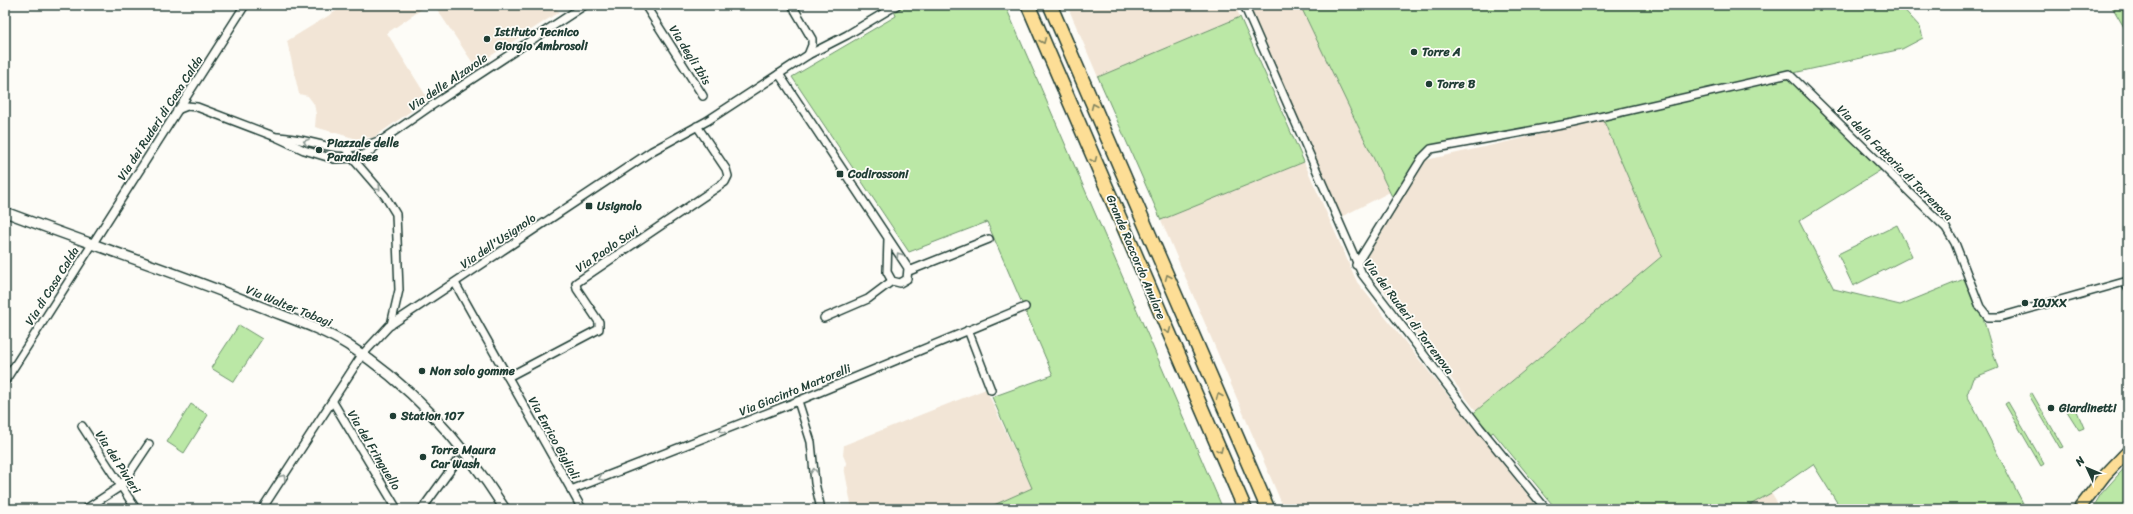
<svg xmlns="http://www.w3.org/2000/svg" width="2133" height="514" font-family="Sriracha,sans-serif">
<rect width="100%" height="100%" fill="#fdfcf7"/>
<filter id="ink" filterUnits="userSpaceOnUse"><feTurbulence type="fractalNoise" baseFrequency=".025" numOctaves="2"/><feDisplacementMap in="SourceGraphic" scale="8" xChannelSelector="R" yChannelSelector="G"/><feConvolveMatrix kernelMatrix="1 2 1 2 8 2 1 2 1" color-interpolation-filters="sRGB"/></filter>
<g filter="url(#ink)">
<g fill="#f2e5d6">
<polygon points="346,5 428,5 387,33 428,99 373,138 364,137 357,139 315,127 316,114 314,104 308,96 299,94 287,41"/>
<polygon points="434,5 554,5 559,12 475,66"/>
<polygon points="1067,5 1235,5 1240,17 1098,77"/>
<polygon points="1249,5 1300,5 1390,192 1341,217"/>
<polygon points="1604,120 1662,256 1476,411 1363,263 1426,160"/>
<polygon points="1304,162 1357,282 1539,509 1284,509 1161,220"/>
<polygon points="986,389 1032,488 985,509 852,509 844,467 847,465 843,455 844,445"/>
<polygon points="1771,493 1781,509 1743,509"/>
</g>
<g fill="#bbe8a6" stroke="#6d926d">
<polygon points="892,5 1005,5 1223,509 985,509 1032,488 992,397 1053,375 987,222 909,252 792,77 896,16"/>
<path d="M1300,5H1900L1920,27L1923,38L1902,49L1789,74L1884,168L1799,221L1834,289L1900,305L1969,277C1981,307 1988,338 1998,368L1973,378L1967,395L2026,509H1841L1813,464L1771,493L1743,509H1556L1493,432L1487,437L1470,416L1662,256L1602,117L1429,151L1395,203Z"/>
<polygon points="2111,5 2128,5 2128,34"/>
<polygon points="1240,17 1304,162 1161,220 1098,77"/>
<polygon points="1897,225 1912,256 1853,286 1838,254"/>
<polygon points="239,325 262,339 234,382 211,368"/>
<polygon points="2032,393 2063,447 2060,448 2029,395"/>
<polygon points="2008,402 2044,464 2041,466 2005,404"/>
<polygon points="191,404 208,415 184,453 167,442"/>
<polygon points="2074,404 2084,428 2079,430 2065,408"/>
<polygon points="2128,464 2128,507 2125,509 2092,509 2101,494"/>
</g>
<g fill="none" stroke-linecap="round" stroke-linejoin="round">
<g stroke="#1f3d34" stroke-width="10">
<g id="minor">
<polyline points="645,5 703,96"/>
<polyline points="792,5 812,39 812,45 808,55"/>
<polyline points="1244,5 1362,274 1480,428 1546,509"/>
<polyline points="779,74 908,268 907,279 900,283 892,281 887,272 888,238"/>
<polyline points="177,110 187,106 197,107 276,137 304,150 334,159 356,158 369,152 385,138 431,106 585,5"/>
<path d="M278,137C320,139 335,159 381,140"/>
<polyline points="346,149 353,159 385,196 396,214 399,290 391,325"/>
<polyline points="1356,265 1422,158 1431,149 1573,123 1789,74 1946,228 1955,243 1980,307 1988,317 2000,317 2124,282 2128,288"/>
<polyline points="909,271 989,239"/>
<polyline points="455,283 582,509"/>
<polyline points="824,318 868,299 892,281"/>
<polyline points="968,330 991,390"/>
<polyline points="508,377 599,329 599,322 577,289 576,283 725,182 728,176 726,169 697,126"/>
<polyline points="5,381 245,5"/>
<polyline points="798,401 811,442 815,483 821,509"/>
<polyline points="333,402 397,509"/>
<polyline points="82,426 136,509"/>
<polyline points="571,490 798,401 1025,307"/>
<polyline points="86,509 121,486 149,444"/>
<polyline points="262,509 362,355 389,326 652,151 707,121 808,55 847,35 897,5"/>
<polyline points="422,509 457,461"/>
</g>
</g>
<g stroke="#1f3d34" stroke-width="12">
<path id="tertiary" d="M5,212C89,244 176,272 259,306C288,318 321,328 348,345C413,386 464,445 505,509"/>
</g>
<g stroke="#1f3d34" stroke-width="14">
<polyline id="primary" points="2079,509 2105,475 2128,451"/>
</g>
<g stroke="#1f3d34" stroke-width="16">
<g id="motorway">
<polyline points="1028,5 1245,509"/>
<polyline points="1050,5 1268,509"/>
</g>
</g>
<use href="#minor" stroke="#fdfcf7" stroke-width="7"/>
<use href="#tertiary" stroke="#fdfcf7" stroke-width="9"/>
<use href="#primary" stroke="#fdde96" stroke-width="11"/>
<use href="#motorway" stroke="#fdde96" stroke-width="13"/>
</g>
<defs><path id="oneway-chevron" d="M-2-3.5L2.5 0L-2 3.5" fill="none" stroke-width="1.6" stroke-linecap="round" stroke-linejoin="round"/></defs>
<g stroke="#838560">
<use href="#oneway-chevron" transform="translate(1043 41) rotate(67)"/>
<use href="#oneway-chevron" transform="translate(1094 106) rotate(-113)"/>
<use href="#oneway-chevron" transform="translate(1094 160) rotate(67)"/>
<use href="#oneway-chevron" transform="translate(1168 277) rotate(-113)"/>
<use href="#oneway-chevron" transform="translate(1168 331) rotate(67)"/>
<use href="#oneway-chevron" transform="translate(1219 396) rotate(-113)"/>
<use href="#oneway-chevron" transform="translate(1220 450) rotate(66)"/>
</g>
<g stroke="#8e9c96">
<use href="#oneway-chevron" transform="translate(306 142) rotate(-163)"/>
<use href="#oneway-chevron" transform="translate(378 188) rotate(47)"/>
<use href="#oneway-chevron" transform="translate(899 255) rotate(-124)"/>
<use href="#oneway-chevron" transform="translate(722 430) rotate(159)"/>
<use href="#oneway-chevron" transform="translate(814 471) rotate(-94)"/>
<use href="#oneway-chevron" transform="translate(283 477) rotate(-56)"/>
<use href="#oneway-chevron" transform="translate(601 478) rotate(159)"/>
</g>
</g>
<g fill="#1f3d34" stroke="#fdfcf7" stroke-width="1.5">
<circle cx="487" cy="39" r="4"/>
<circle cx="1414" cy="52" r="4"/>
<circle cx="1429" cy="84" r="4"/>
<circle cx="319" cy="150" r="4"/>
<rect x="836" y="170" width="8" height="8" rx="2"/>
<rect x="585" y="202" width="8" height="8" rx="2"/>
<circle cx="2025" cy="303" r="4"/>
<circle cx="422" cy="371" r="4"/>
<circle cx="2051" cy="408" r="4"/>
<circle cx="393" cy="416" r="4"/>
<circle cx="423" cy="457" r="4"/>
</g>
<g text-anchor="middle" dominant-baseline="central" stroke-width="3.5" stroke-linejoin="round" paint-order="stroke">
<g font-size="12" font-weight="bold" fill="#1f3d34" stroke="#fdfcf7" text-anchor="start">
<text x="495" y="32">Istituto Tecnico<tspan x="495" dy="14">Giorgio Ambrosoli</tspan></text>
<text x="1422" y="52">Torre A</text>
<text x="1437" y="84">Torre B</text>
<text x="327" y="143">Piazzale delle<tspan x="327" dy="14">Paradisee</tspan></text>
<text x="848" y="174">Codirossoni</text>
<text x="597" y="206">Usignolo</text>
<text x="2033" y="303">I0JXX</text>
<text x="430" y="371">Non solo gomme</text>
<text x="2059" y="408">Giardinetti</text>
<text x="401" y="416">Station 107</text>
<text x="431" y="450">Torre Maura<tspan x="431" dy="14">Car Wash</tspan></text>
</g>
<g font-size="12" fill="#1f3d34" stroke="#fdfcf7">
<text transform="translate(690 55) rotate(58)">Via degli Ibis</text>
<text transform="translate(448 82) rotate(-34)">Via delle Alzavole</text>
<text transform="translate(160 118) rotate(-57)">Via dei Ruderi di Casa Calda</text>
<text transform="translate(1895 163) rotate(45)">Via della Fattoria di Torrenova</text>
<text transform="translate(498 241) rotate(-34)">Via dell'Usignolo</text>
<text transform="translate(607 249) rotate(-34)">Via Paolo Savi</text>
<text transform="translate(1136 257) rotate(67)">Grande Raccordo Anulare</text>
<text transform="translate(52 286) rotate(-58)">Via di Casa Calda</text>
<text transform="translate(289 306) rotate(22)">Via Walter Tobagi</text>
<text transform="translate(1409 317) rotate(53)">Via dei Ruderi di Torrenova</text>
<text transform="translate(795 390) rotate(-22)">Via Giacinto Martorelli</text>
<text transform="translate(554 438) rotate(61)">Via Enrico Giglioli</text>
<text transform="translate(374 450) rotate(59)">Via del Fringuello</text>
<text transform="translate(118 462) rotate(57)">Via dei Pivieri</text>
</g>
</g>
<rect width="2133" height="514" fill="none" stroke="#fdfcf7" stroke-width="20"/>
<rect x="10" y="10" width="2113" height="494" fill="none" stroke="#1f3d34" stroke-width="1.5" filter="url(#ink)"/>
<g transform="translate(2087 468) rotate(314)" stroke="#fdfcf7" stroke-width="3" paint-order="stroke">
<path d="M0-3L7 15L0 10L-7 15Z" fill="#1f3d34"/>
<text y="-6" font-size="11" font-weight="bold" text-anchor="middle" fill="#1f3d34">N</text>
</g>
</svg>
